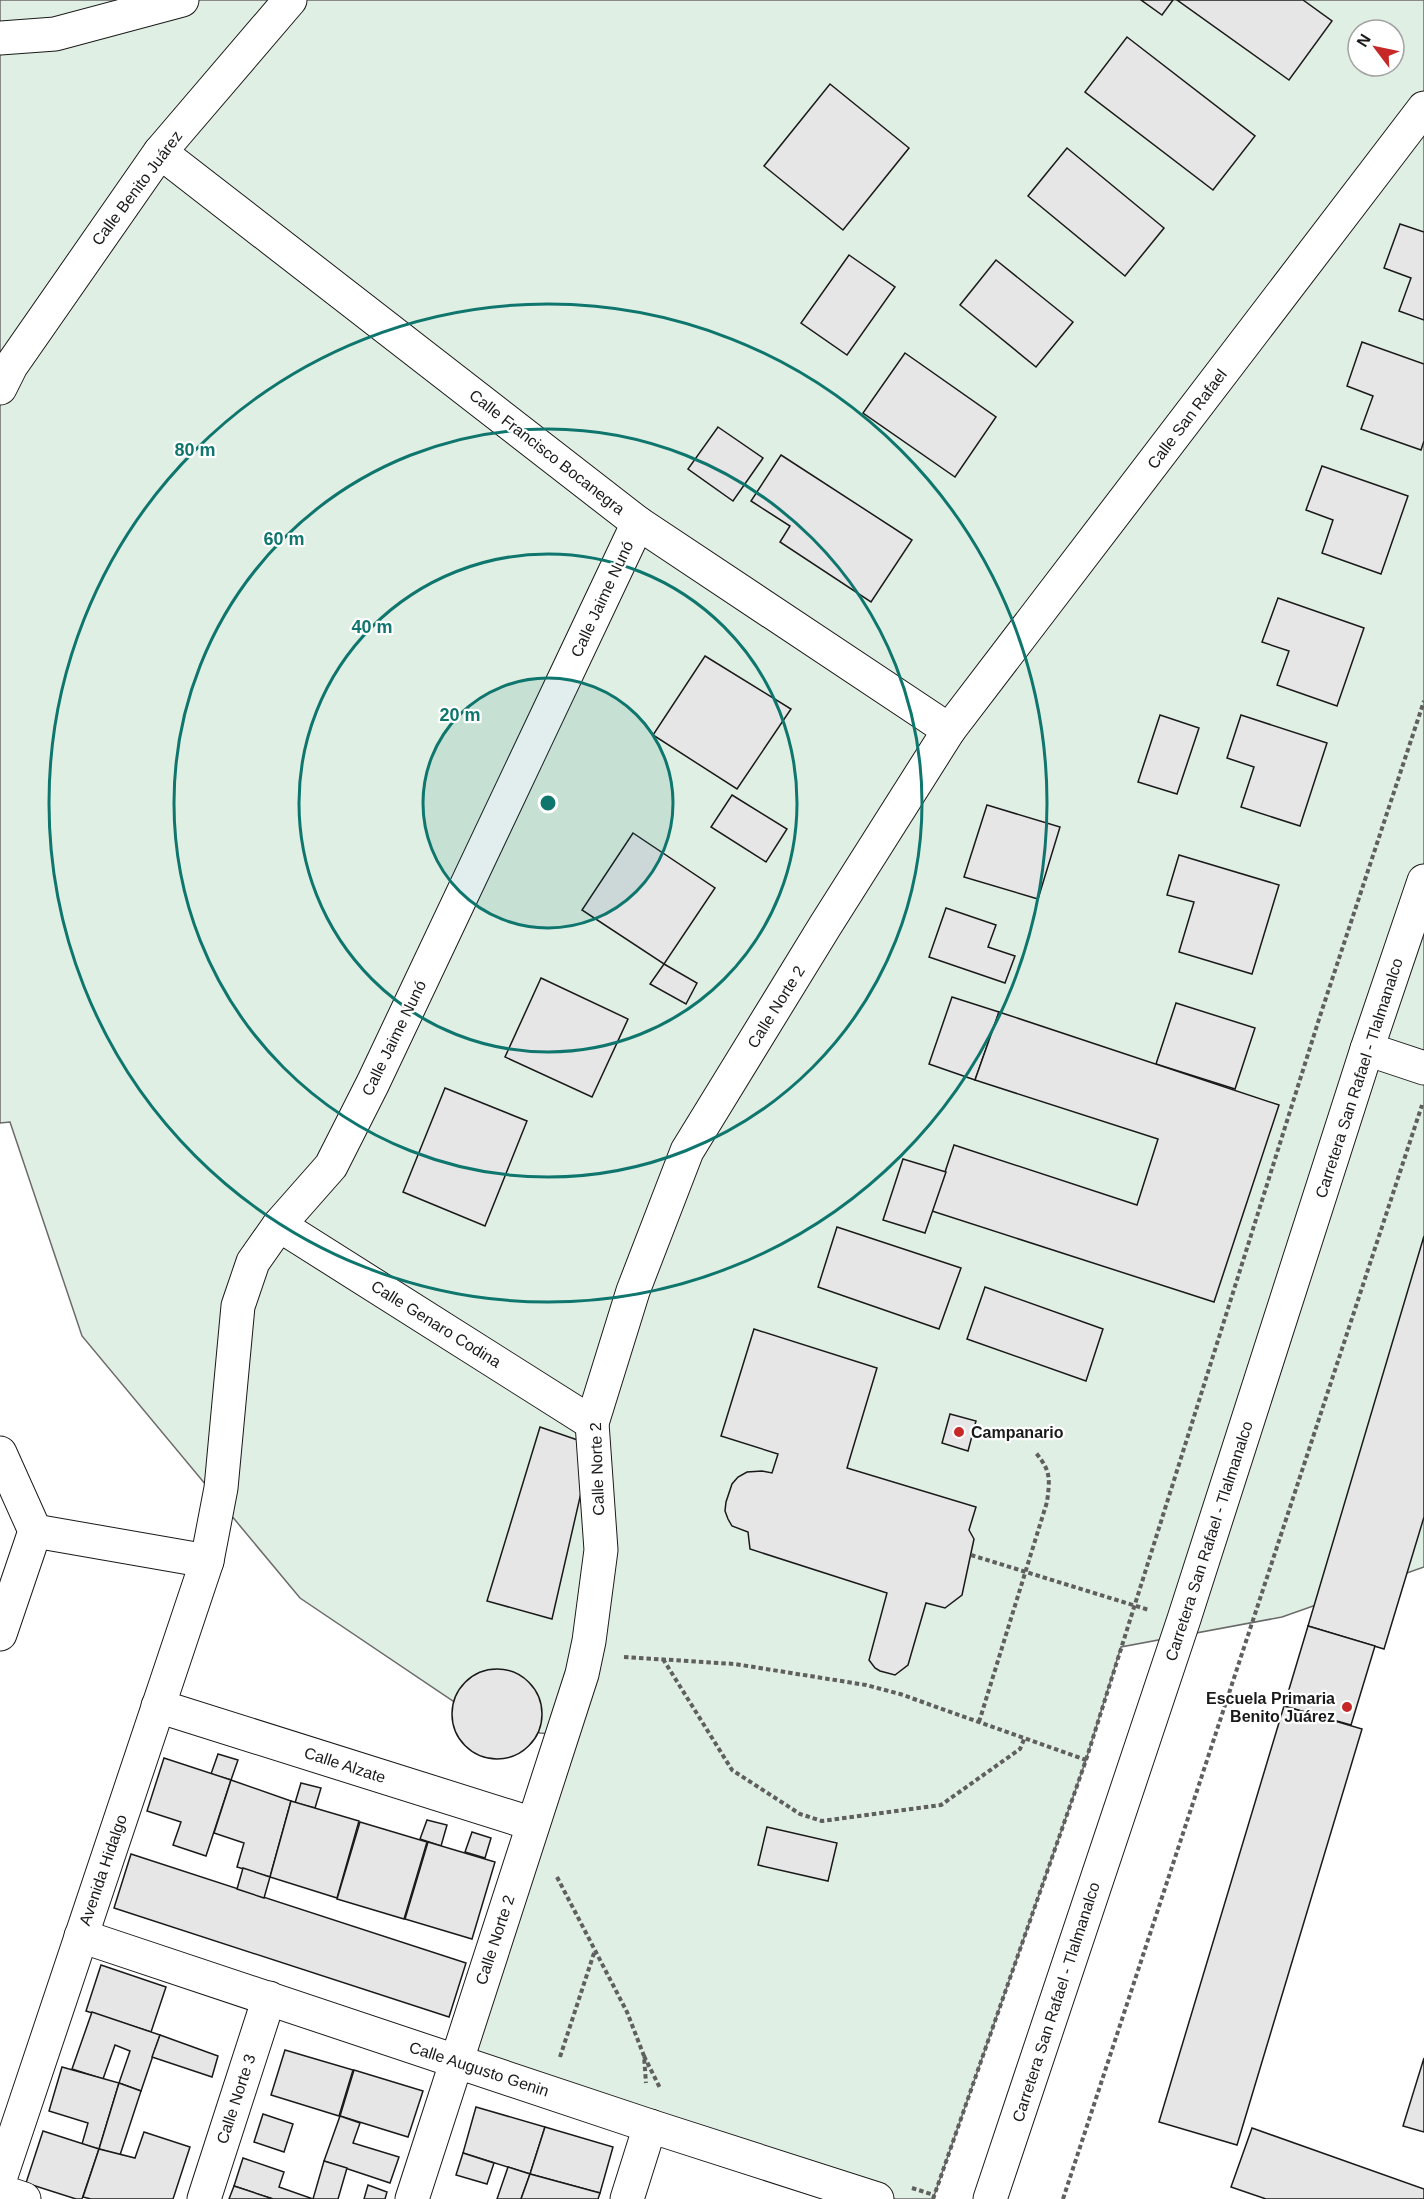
<svg xmlns="http://www.w3.org/2000/svg" width="1424" height="2199" font-family="Helvetica,sans-serif">
<rect width="100%" height="100%" fill="#fff"/>
<path fill="#e0efe3" stroke="#6a6a6a" stroke-width="1.5" fill-rule="evenodd" d="M0,0H1424V1567L1282,1617L1121,1647L1086,1760L933,2199H887L458,2061L563,1735L540,1733L456,1703L300,1598L82,1336L10,1122L0,1123ZM1358,30H1394V66H1358Z"/>
<g fill="#e6e6e6" stroke="#1a1a1a" stroke-width="1.5">
<polygon points="1141,0 1173,0 1162,15"/>
<polygon points="1177,0 1303,0 1332,21 1289,80"/>
<polygon points="1127,37 1255,136 1213,190 1085,92"/>
<polygon points="830,84 909,148 843,230 764,166"/>
<polygon points="1067,148 1164,228 1125,276 1028,196"/>
<polygon points="1400,224 1424,232 1424,320 1399,311 1411,278 1384,268"/>
<polygon points="849,255 895,287 847,355 801,323"/>
<polygon points="996,260 1073,322 1036,367 960,305"/>
<polygon points="1362,342 1424,364 1424,441 1421,450 1361,429 1373,396 1347,386"/>
<polygon points="905,353 996,417 955,477 863,413"/>
<polygon points="718,427 763,458 733,501 688,469"/>
<polygon points="781,455 912,540 871,602 780,542 790,526 751,501"/>
<polygon points="1322,466 1408,496 1381,574 1322,553 1333,520 1306,510"/>
<polygon points="1278,598 1364,628 1337,706 1277,685 1289,651 1262,642"/>
<polygon points="705,656 791,709 737,789 653,735"/>
<polygon points="1160,715 1199,728 1177,794 1138,782"/>
<polygon points="1241,715 1327,743 1300,826 1241,807 1254,767 1227,758"/>
<polygon points="732,795 787,829 766,862 711,827"/>
<polygon points="987,805 1060,827 1038,899 964,877"/>
<polygon points="633,833 715,888 664,964 582,910"/>
<polygon points="1179,855 1279,885 1252,974 1179,952 1194,902 1167,895"/>
<polygon points="946,908 996,925 988,947 1015,956 1005,983 929,957"/>
<polygon points="664,964 697,983 686,1004 650,984"/>
<polygon points="541,978 628,1019 592,1097 505,1057"/>
<polygon points="952,997 999,1012 975,1080 929,1064"/>
<polygon points="1176,1003 1255,1028 1235,1089 1156,1064"/>
<polygon points="999,1012 1279,1105 1214,1302 932,1211 954,1145 1137,1205 1158,1139 975,1080"/>
<polygon points="445,1088 527,1121 485,1226 403,1192"/>
<polygon points="903,1159 946,1172 925,1233 883,1220"/>
<polygon points="837,1227 961,1268 939,1329 818,1287"/>
<polygon points="1424,1236 1424,1517 1384,1649 1308,1626"/>
<polygon points="985,1287 1103,1329 1086,1381 967,1339"/>
<polygon points="754,1329 877,1368 847,1468 976,1507 969,1530 974,1539 962,1595 945,1608 926,1603 908,1665 895,1675 880,1671 875,1668 869,1660 887,1593 750,1549 748,1532 732,1526 728,1519 725,1511 726,1502 732,1484 738,1477 747,1472 762,1471 772,1473 778,1454 721,1436"/>
<polygon points="950,1414 976,1421 968,1451 942,1443"/>
<polygon points="540,1427 592,1445 552,1619 487,1601"/>
<polygon points="1308,1626 1375,1646 1351,1725 1284,1706"/>
<circle cx="497" cy="1714" r="45"/>
<polygon points="1284,1706 1362,1729 1237,2145 1159,2122"/>
<polygon points="218,1754 238,1760 231,1780 211,1774"/>
<polygon points="164,1758 231,1780 206,1856 173,1845 181,1822 147,1811"/>
<polygon points="231,1780 291,1801 270,1877 237,1867 244,1843 214,1833"/>
<polygon points="301,1783 321,1788 315,1808 295,1803"/>
<polygon points="291,1801 359,1821 337,1898 270,1877"/>
<polygon points="427,1820 447,1825 441,1846 420,1839"/>
<polygon points="360,1822 427,1842 404,1919 337,1899"/>
<polygon points="767,1827 837,1843 828,1881 758,1865"/>
<polygon points="472,1832 491,1838 485,1858 465,1852"/>
<polygon points="428,1842 495,1862 472,1939 405,1919"/>
<polygon points="131,1854 466,1963 449,2017 114,1908"/>
<polygon points="243,1868 270,1877 264,1898 237,1889"/>
<polygon points="101,1965 166,1987 151,2032 86,2011"/>
<polygon points="92,2012 160,2035 141,2091 119,2083 130,2051 115,2045 103,2079 72,2069"/>
<polygon points="160,2035 218,2056 212,2077 152,2057"/>
<polygon points="285,2050 353,2070 339,2116 271,2095"/>
<polygon points="1424,2058 1424,2132 1403,2126"/>
<polygon points="62,2067 119,2083 99,2149 82,2144 88,2123 49,2111"/>
<polygon points="354,2070 423,2091 408,2137 340,2116"/>
<polygon points="119,2083 141,2091 120,2155 99,2149"/>
<polygon points="476,2107 545,2127 530,2174 463,2153"/>
<polygon points="263,2114 293,2124 284,2152 254,2142"/>
<polygon points="340,2116 360,2123 353,2143 399,2157 390,2183 324,2161"/>
<polygon points="545,2127 613,2147 600,2193 530,2174"/>
<polygon points="1252,2128 1424,2189 1424,2199 1266,2199 1231,2187"/>
<polygon points="43,2131 99,2149 82,2199 76,2199 26,2183"/>
<polygon points="144,2132 190,2147 173,2199 91,2199 83,2197 99,2149 135,2158"/>
<polygon points="463,2153 494,2163 487,2184 456,2175"/>
<polygon points="243,2158 284,2172 279,2187 313,2199 273,2199 234,2186"/>
<polygon points="324,2161 347,2168 338,2199 313,2199"/>
<polygon points="508,2167 530,2174 521,2199 497,2199"/>
<polygon points="530,2174 600,2193 598,2199 521,2199"/>
<polygon points="368,2185 387,2192 385,2199 364,2199"/>
<polygon points="234,2186 273,2199 229,2199"/>
</g>
<g fill="none" stroke-linecap="round" stroke-linejoin="round">
<g stroke="#1a1a1a" stroke-width="35">
<g id="street">
<polyline points="0,38 55,34 182,0"/>
<polyline points="160,152 638,523 949,730"/>
<polyline points="0,388 11,366 160,152 290,0"/>
<polyline points="1367,1049 1424,1068"/>
<polyline points="279,1225 592,1423"/>
<polyline points="0,1453 35,1531 0,1634"/>
<polyline points="35,1531 207,1561"/>
<polyline points="158,1706 533,1824"/>
<polyline points="81,1936 650,2126 877,2199"/>
<polyline points="0,2179 207,1561 221,1488 238,1306 253,1262 279,1225 331,1166 373,1083 638,523"/>
<polyline points="0,2191 24,2199"/>
<polyline points="204,2199 269,1998"/>
<polyline points="412,2199 582,1674 589,1641 601,1550 592,1423 633,1291 687,1151 825,926 949,730 1424,108"/>
<polyline points="627,2199 650,2126"/>
</g>
</g>
<g stroke="#1a1a1a" stroke-width="35">
<polyline id="secondary" points="990,2199 1184,1619 1367,1049 1424,881"/>
</g>
<g stroke="#5f5f5f" stroke-width="4" stroke-dasharray="4.5 3" stroke-linecap="butt">
<polyline points="971,1555 1149,1610"/>
<polyline points="624,1657 735,1664 866,1685 900,1694 1086,1760"/>
<polyline points="663,1659 732,1770 800,1814 822,1821 941,1805 1020,1749 1025,1737"/>
<path d="M979,1722L1047,1502C1050,1479 1051,1471 1036,1453"/>
<polyline points="557,1877 627,2012 644,2056 646,2083"/>
<polyline points="644,2056 660,2088"/>
<polyline points="560,2057 595,1950"/>
<polyline points="912,2188 934,2195"/>
<polyline points="933,2199 1086,1760 1320,1016 1424,701"/>
<polyline points="1063,2199 1422,1105"/>
</g>
<use href="#street" stroke="#fff" stroke-width="33"/>
<use href="#secondary" stroke="#fff" stroke-width="33"/>
</g>
<circle cx="548" cy="803" r="125" fill="#0f766e" fill-opacity=".12"/>
<g fill="none" stroke="#0f766e" stroke-width="3">
<circle cx="548" cy="803" r="125"/>
<circle cx="548" cy="803" r="249"/>
<circle cx="548" cy="803" r="374"/>
<circle cx="548" cy="803" r="499"/>
</g>
<g fill="#c62828" stroke="#fff" stroke-width="2">
<circle cx="959" cy="1432" r="6"/>
<circle cx="1347" cy="1707" r="6"/>
</g>
<g text-anchor="middle" dominant-baseline="central" stroke-width="4.5" stroke-linejoin="round" paint-order="stroke">
<g font-size="16" fill="#1a1a1a" stroke="#fff">
<text transform="translate(137 188) rotate(-53)">Calle Benito Juárez</text>
<text transform="translate(1187 419) rotate(-53)">Calle San Rafael</text>
<text transform="translate(547 452) rotate(38)">Calle Francisco Bocanegra</text>
<text transform="translate(602 599) rotate(-65)">Calle Jaime Nunó</text>
<text transform="translate(776 1007) rotate(-58)">Calle Norte 2</text>
<text transform="translate(394 1038) rotate(-64)">Calle Jaime Nunó</text>
<text transform="translate(1359 1078) rotate(-72)">Carretera San Rafael - Tlalmanalco</text>
<text transform="translate(436 1324) rotate(32)">Calle Genaro Codina</text>
<text transform="translate(597 1469) rotate(-92)">Calle Norte 2</text>
<text transform="translate(1209 1541) rotate(-72)">Carretera San Rafael - Tlalmanalco</text>
<text transform="translate(345 1765) rotate(18)">Calle Alzate</text>
<text transform="translate(103 1870) rotate(-71)">Avenida Hidalgo</text>
<text transform="translate(495 1940) rotate(-72)">Calle Norte 2</text>
<text transform="translate(1056 2002) rotate(-72)">Carretera San Rafael - Tlalmanalco</text>
<text transform="translate(479 2069) rotate(18)">Calle Augusto Genin</text>
<text transform="translate(236 2099) rotate(-72)">Calle Norte 3</text>
</g>
<g font-size="16" font-weight="bold" fill="#1a1a1a" stroke="#fff" text-anchor="start">
<text x="971" y="1432">Campanario</text>
<text x="1335" y="1698" text-anchor="end">Escuela Primaria<tspan x="1335" dy="18">Benito Juárez</tspan></text>
</g>
</g>
<circle cx="548" cy="803" r="9" fill="#0f766e" stroke="#fff" stroke-width="3"/>
<g font-size="18" text-anchor="middle" font-weight="bold" fill="#0f766e" stroke="#fff" stroke-width="4.5" stroke-linejoin="round" paint-order="stroke">
<text x="195" y="456">80 m</text>
<text x="284" y="545">60 m</text>
<text x="372" y="633">40 m</text>
<text x="460" y="721">20 m</text>
</g>
<g transform="translate(1376 48) rotate(302)"><circle r="28" fill="#ffffff" stroke="#a3a3a3" stroke-width="1.5"/>
<path d="M0-4.5L10 22L0 15L-10 22Z" fill="#c62828"/>
<text y="-9" font-size="16" font-weight="bold" text-anchor="middle" fill="#1a1a1a">N</text>
</g>
</svg>
